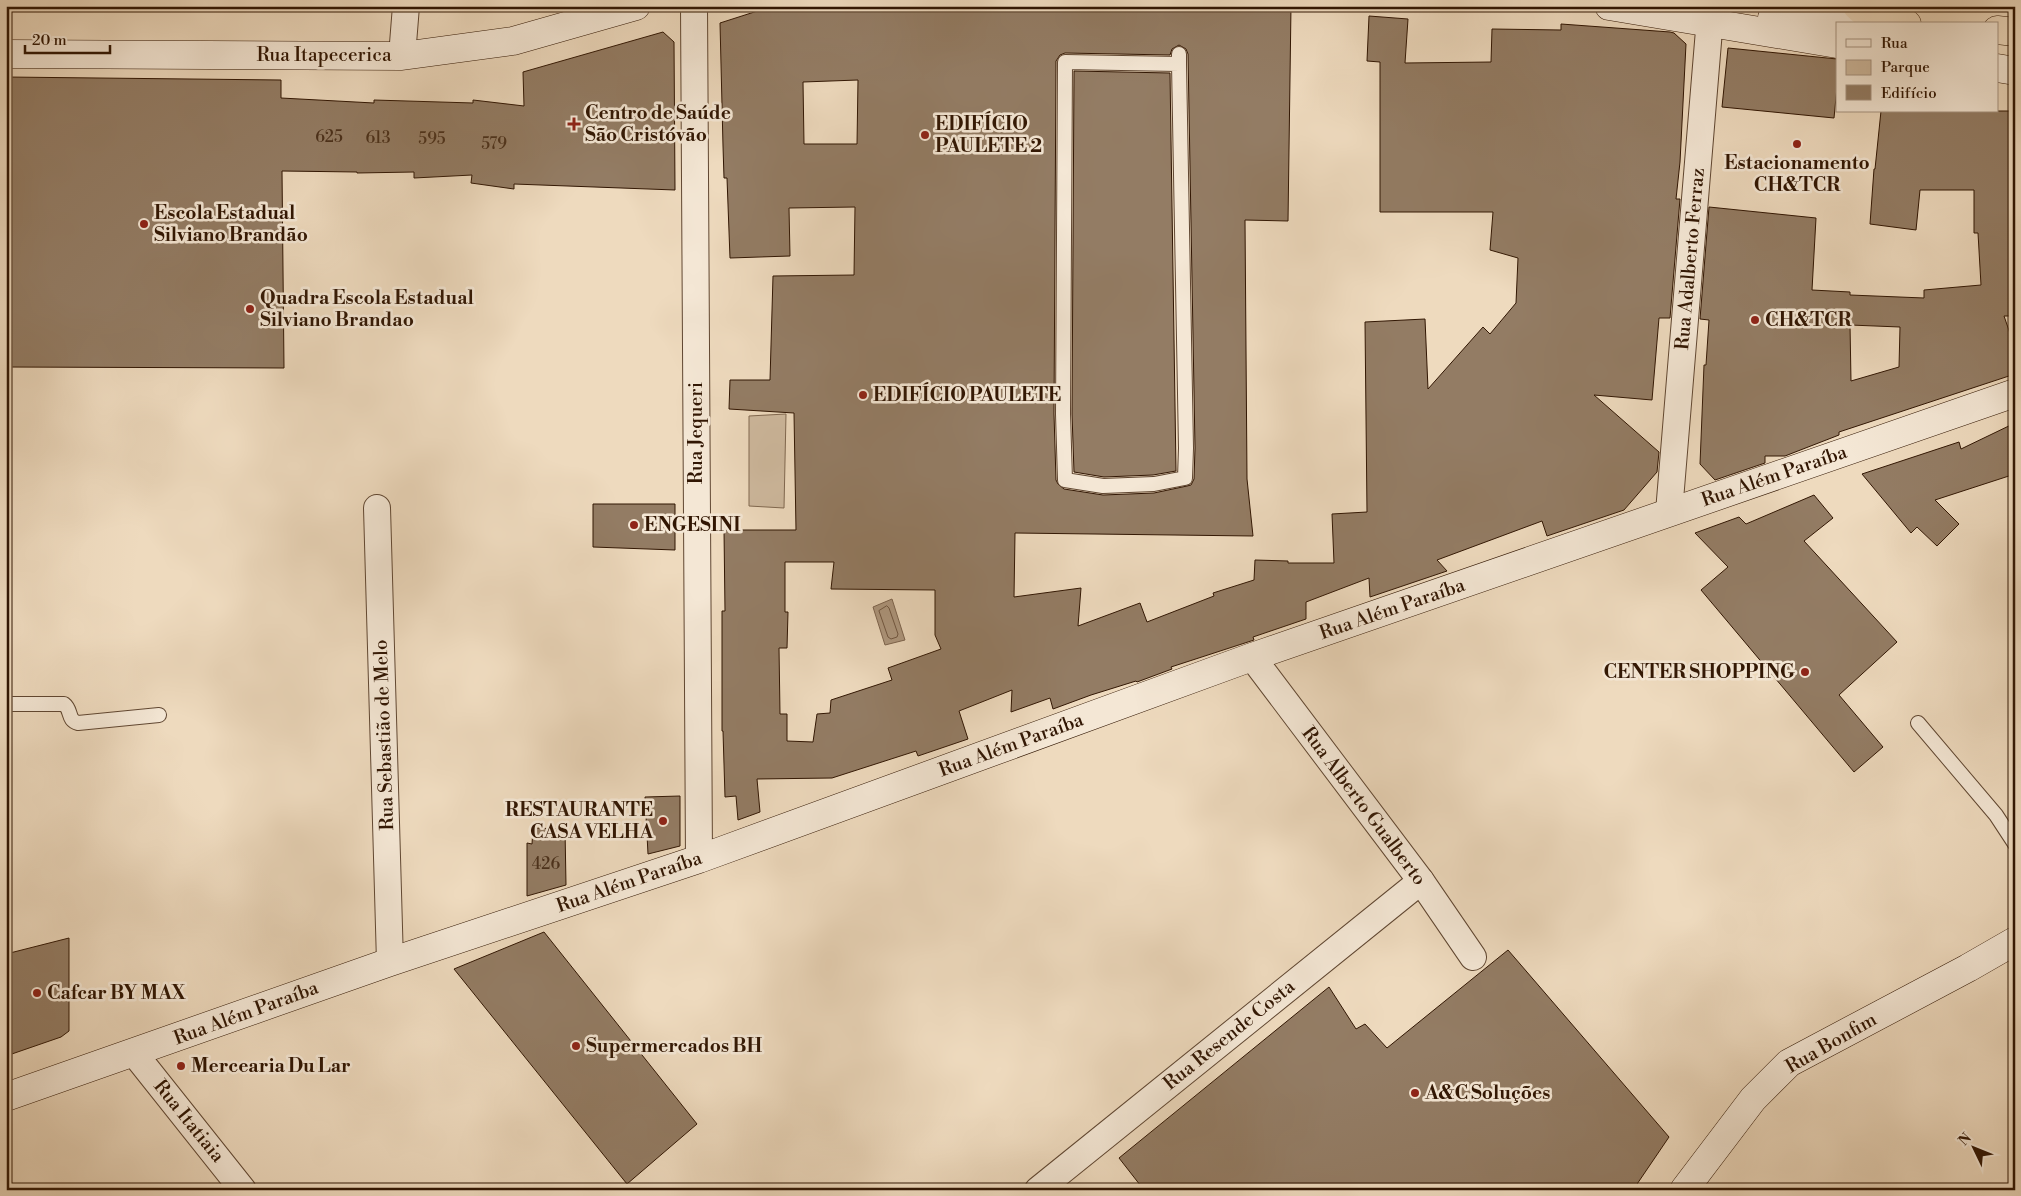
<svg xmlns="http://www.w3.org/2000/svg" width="2021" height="1196" font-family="'Libre Bodoni',serif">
<rect width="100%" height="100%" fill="#eedabe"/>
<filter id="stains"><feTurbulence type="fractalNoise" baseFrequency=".004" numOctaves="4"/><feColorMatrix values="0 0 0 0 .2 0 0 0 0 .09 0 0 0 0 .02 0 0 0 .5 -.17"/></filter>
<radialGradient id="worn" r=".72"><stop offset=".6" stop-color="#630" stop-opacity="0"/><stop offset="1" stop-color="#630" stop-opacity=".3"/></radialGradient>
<g fill="#ceb99e" stroke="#806850">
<polygon points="1932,6 2015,6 2015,10"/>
<polygon points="786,414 784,508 749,506 749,416"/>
</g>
<polygon fill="#ae977e" stroke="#7c634d" points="892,599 905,640 885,645 873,607"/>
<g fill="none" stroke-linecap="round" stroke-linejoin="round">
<polygon stroke="#705640" stroke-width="1" points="887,606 889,608 898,634 897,637 891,639 888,637 879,611"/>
</g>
<g fill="#937c64" stroke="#311603" fill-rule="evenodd">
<path d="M773,6H1291L1288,221L1245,220L1247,479L1253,536L1015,533L1014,597L1081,588L1078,626L1140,603L1147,622L1214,596L1213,593L1254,580L1255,560L1288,561V563H1334L1332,514L1367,512L1365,322L1425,319L1428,389L1483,327L1490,334L1516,303L1518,258L1490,250L1493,212H1380V62L1367,61L1369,16L1408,19L1405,63L1491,62L1492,29L1561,30V24L1670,32L1674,33L1686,44L1680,162L1676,199H1680L1670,318H1659L1652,400L1594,395L1659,452L1657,472L1624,510L1547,536L1542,521L1437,560L1447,571L1370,597L1369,578L1306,602V619L1253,637L1254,640L1171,667L1172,669L1137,682L1136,681L1091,695L1053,709L1050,698L1011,712L1012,690L959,711L968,739L918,756L916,751L832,778L757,779L760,812L738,820L736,796L725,797L723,731H722V611H725L724,530H796L794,413L729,409L730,380H770L773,276L854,275L855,207L789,208L790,256L730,258L727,178H724L723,146L720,23ZM1179,45L1186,49L1188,54L1195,448L1194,479L1191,485L1187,486L1154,493L1103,495L1064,489L1058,484L1056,480L1054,414L1056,61L1060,55L1065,53L1170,55L1172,49ZM858,80L857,144H804L803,82ZM785,562H834L831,589L935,590V635L941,649L888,668L892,680L831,700L830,713L817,714L813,742L787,741V714H780L779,648H787L788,612H785Z"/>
<polygon points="663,32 674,42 675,190 514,184 514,189 471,183 472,175 414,178 414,172 357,173 357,172 282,171 284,368 6,367 6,77 281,80 281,98 374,103 374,100 473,103 473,100 524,106 523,72"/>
<polygon points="1728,48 1837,59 1837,87 1834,118 1722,107"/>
<polygon points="1074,71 1170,73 1176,471 1153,475 1104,477 1074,472 1072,414"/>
<path d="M1881,111H2015V316H2004L2015,348V374L1839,432V435L1785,456H1765V463L1715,480L1700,464L1704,365H1706L1709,320L1700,319L1709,207L1816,218L1812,290L1850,292V295L1924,298V290L1981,285L1978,233H1974V190H1920L1916,230L1870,224L1874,169H1875ZM1850,325L1900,327L1899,367L1851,381Z"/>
<polygon points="2015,423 2015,474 1935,500 1959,524 1937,546 1917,527 1911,533 1862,474 1959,442 1961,449"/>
<polygon points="1814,495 1833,518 1804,541 1897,642 1839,695 1883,747 1854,772 1701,590 1728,567 1695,533 1739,517 1746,524"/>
<polygon points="593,504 675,504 675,550 593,547"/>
<polygon points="680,796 680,846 648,854 645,797"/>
<polygon points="533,828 565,829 566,885 527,896 527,843 532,844"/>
<polygon points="544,932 697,1124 627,1184 454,969"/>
<polygon points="69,938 69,1031 61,1037 6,1056 6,954"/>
<polygon points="1508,950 1669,1137 1633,1190 1144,1190 1119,1158 1329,987 1356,1029 1365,1024 1387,1048"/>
</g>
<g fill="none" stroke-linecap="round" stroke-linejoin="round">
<g stroke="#604732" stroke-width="16">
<g id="lane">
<polyline points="1179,54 1179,64 1186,448 1185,478 1154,484 1103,486 1065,480 1063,414 1065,62 1179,64"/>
<path d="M6,704H64C72,710 67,720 78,723L159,715"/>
<polyline points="1918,723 1996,815 2015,844"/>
</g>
</g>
<g stroke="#604732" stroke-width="28">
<g id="street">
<polyline points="694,6 699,859"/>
<polyline points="402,56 406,6"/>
<polyline points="377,508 390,962"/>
<polyline points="1669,512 1711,6"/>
<polyline points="1252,657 1421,881 1473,957"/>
<polyline points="134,1053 243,1190"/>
<polyline points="1038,1190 1421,881"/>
</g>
</g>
<g stroke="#311603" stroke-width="29">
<g id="secondary">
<polyline points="1609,6 1837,44"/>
<polyline points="1772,18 1875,22"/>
<polyline points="6,54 402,56 513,41 636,6"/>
<polyline points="1997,68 2015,71"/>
<polyline points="6,1097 390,962 699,859 1252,657 2015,393"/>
<polyline points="1684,1190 1753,1099 1789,1063 1968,968 2015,941"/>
</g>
</g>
<g stroke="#311603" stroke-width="29">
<g id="highway">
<polyline points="1857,6 1875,22 1907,24"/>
<polyline points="1997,30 2015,32"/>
</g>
</g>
<use href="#lane" stroke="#f4e7d5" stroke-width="14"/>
<use href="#street" stroke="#f4e7d5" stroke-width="26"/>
<use href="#secondary" stroke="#f4e7d5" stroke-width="28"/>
<use href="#highway" stroke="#eedabe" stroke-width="28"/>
</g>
<g fill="#8f2418" stroke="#f4e7d5" stroke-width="2">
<path d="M571.5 116.5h5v5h5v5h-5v5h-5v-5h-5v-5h5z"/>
<circle cx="925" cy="135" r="5"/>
<circle cx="1797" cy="144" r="5"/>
<circle cx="144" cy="224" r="5"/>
<circle cx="250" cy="309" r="5"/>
<circle cx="1755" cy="320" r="5"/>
<circle cx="863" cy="395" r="5"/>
<circle cx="634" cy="525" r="5"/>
<circle cx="1805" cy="672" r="5"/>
<circle cx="663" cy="821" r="5"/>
<circle cx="37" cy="993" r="5"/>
<circle cx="576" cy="1046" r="5"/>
<circle cx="181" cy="1066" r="5"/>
<circle cx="1415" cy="1093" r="5"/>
</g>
<g text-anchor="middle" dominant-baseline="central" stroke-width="5" stroke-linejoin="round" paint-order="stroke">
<g font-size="16" fill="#4a301b">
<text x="329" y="137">625</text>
<text x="378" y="138">613</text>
<text x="432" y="139">595</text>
<text x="494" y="144">579</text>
<text x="546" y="864">426</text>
</g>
<g font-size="19" fill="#311603" stroke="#f4e7d5">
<text x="324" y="55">Rua Itapecerica</text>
<text transform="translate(1690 259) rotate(-85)">Rua Adalberto Ferraz</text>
<text transform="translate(696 433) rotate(-90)">Rua Jequeri</text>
<text transform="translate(1774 476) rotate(-19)">Rua Além Paraíba</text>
<text transform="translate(1392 609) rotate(-19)">Rua Além Paraíba</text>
<text transform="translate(384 735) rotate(-92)">Rua Sebastião de Melo</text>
<text transform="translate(1011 745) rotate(-20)">Rua Além Paraíba</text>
<text transform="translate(1364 806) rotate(53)">Rua Alberto Gualberto</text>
<text transform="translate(629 882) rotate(-19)">Rua Além Paraíba</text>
<text transform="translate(246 1013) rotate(-20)">Rua Além Paraíba</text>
<text transform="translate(1229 1035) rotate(-39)">Rua Resende Costa</text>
<text transform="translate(1831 1043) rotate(-30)">Rua Bonfim</text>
<text transform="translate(189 1121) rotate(51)">Rua Itatiaia</text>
</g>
<g font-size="19" font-weight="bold" fill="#311603" stroke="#f4e7d5" text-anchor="start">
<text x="585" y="113">Centro de Saúde<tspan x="585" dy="22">São Cristóvão</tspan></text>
<text x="935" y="124">EDIFÍCIO<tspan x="935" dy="22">PAULETE 2</tspan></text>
<text x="1797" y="163" text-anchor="middle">Estacionamento<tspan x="1797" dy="22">CH&amp;TCR</tspan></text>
<text x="154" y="213">Escola Estadual<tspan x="154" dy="22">Silviano Brandão</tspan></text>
<text x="260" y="298">Quadra Escola Estadual<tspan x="260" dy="22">Silviano Brandao</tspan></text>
<text x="1765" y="320">CH&amp;TCR</text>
<text x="873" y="395">EDIFÍCIO PAULETE</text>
<text x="644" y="525">ENGESINI</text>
<text x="1795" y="672" text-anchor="end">CENTER SHOPPING</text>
<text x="653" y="810" text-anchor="end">RESTAURANTE<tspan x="653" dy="22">CASA VELHA</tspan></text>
<text x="47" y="993">Cafcar BY MAX</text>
<text x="586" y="1046">Supermercados BH</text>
<text x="191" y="1066">Mercearia Du Lar</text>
<text x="1425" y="1093">A&amp;C Soluções</text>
</g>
</g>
<rect width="2021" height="1196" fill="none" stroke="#eedabe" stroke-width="25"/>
<rect x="8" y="8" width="2006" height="1181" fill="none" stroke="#311603" stroke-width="2.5"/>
<rect x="12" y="12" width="1996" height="1171" fill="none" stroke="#311603"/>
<rect x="1836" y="22" width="162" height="90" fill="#f4e7d5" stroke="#a69381"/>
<rect x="1846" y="39" width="25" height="8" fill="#f4e7d5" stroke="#a69381"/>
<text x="1881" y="48" font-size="15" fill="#311603">Rua</text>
<rect x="1846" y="60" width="25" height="15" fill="#ceb99e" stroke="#a69381"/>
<text x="1881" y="72" font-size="15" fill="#311603">Parque</text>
<rect x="1846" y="85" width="25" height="15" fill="#937c64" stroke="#a69381"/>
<text x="1881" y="98" font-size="15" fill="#311603">Edifício</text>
<g transform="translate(1974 1148) rotate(313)" stroke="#f4e7d5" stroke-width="4" paint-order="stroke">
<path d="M0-4L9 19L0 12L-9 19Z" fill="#311603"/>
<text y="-8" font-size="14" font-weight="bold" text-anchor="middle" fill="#311603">N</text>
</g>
<path d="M25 45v8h85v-8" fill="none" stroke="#311603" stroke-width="2.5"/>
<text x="32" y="45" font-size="15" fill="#311603" stroke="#f4e7d5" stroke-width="4" paint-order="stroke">20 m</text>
<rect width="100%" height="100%" filter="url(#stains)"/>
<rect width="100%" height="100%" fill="url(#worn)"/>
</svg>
